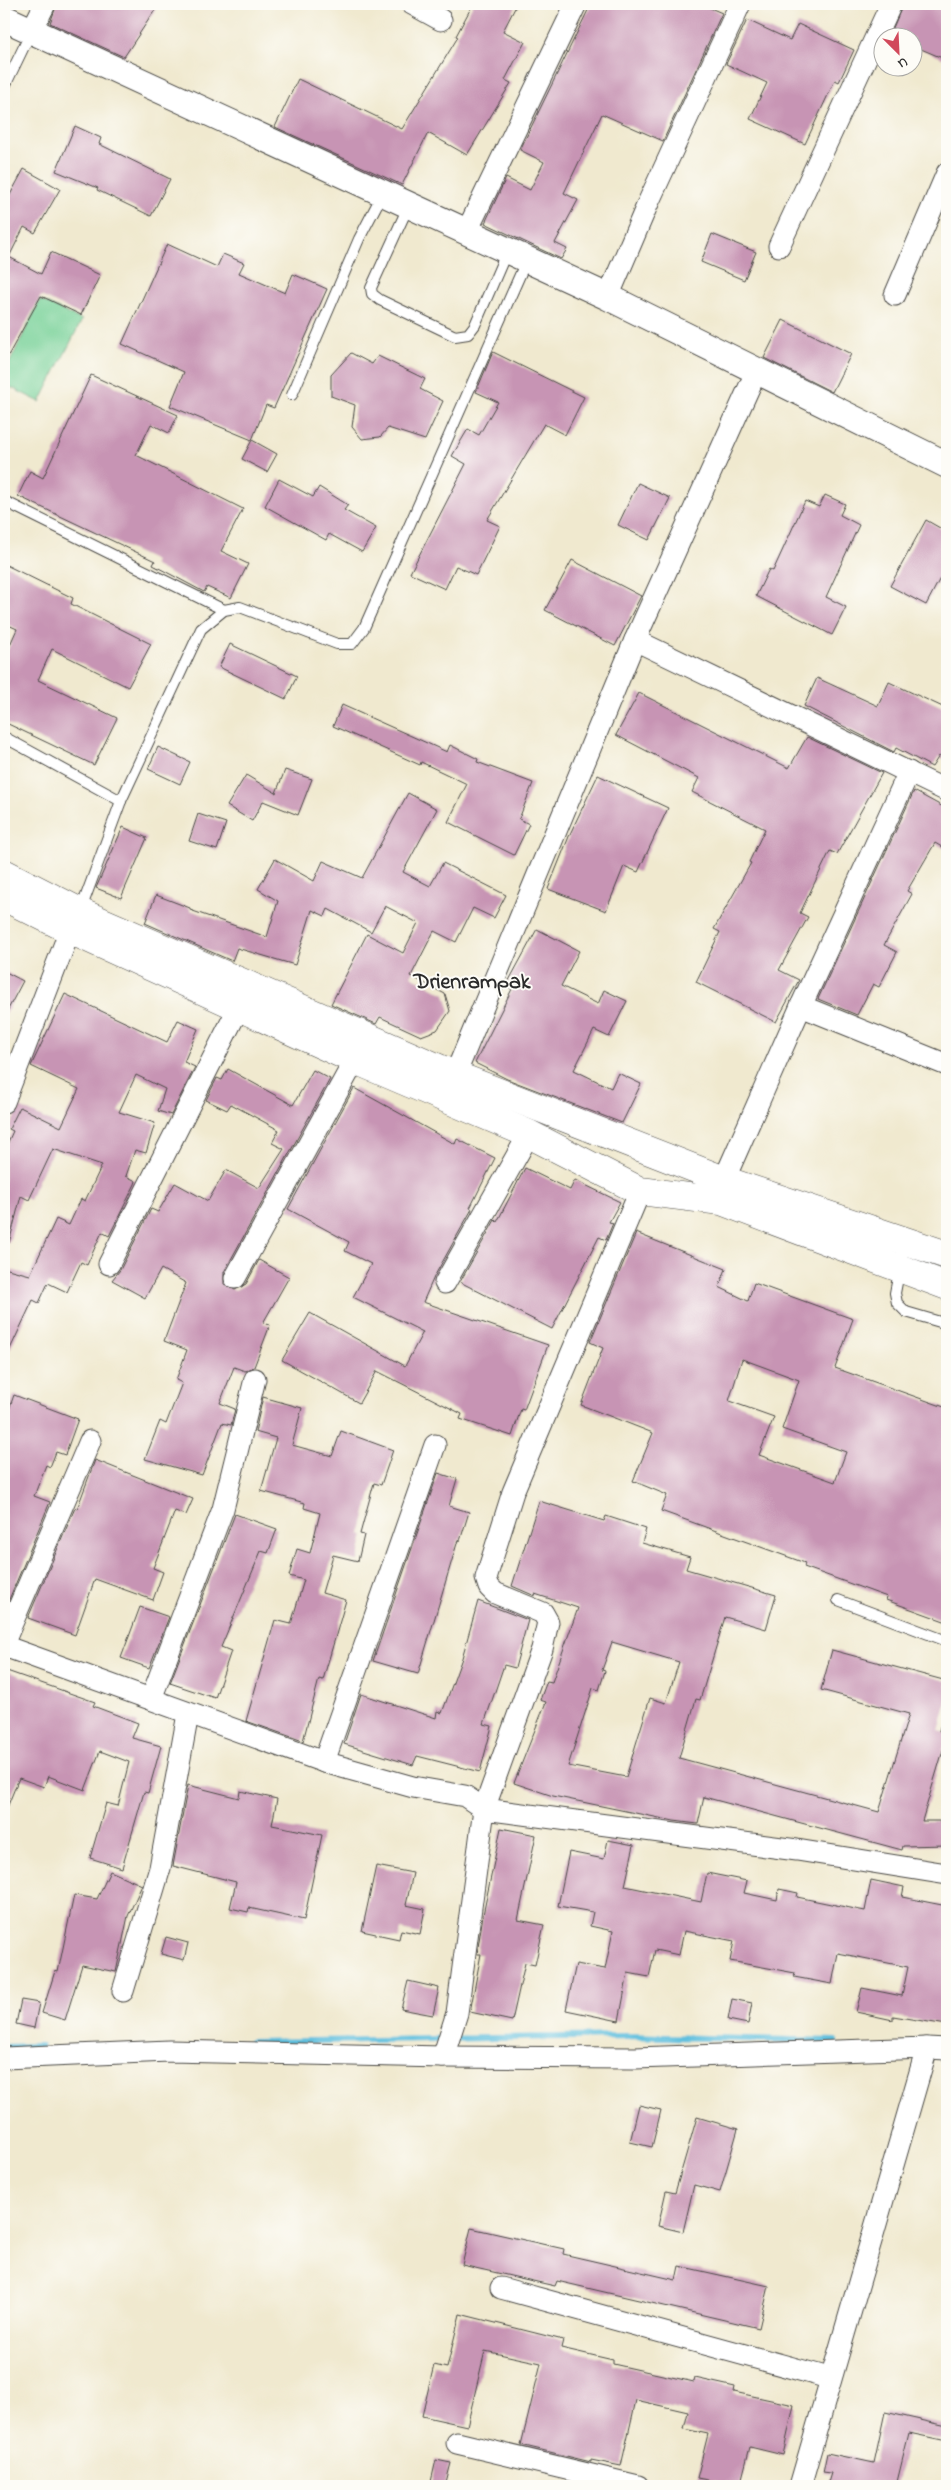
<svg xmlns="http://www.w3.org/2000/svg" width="951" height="2490" font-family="'Indie Flower',sans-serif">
<rect width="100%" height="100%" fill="#fdfcf7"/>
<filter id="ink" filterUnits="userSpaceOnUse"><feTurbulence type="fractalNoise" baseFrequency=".02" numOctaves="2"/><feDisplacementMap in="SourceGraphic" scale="10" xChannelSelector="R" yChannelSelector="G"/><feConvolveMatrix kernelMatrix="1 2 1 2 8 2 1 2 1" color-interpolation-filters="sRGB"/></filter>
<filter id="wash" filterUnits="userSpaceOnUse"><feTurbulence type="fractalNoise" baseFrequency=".0096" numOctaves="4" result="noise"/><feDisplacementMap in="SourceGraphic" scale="20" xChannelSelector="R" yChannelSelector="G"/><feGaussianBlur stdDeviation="1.12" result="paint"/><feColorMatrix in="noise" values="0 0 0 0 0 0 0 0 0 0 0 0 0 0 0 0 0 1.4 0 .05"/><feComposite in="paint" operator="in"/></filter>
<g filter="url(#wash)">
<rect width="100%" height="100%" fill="#f0e9cf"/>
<polygon fill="#77d198" stroke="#517e62" points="40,300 82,320 40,402 4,384 4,374"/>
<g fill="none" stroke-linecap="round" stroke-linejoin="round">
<g stroke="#5fbfde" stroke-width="6">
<polyline points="251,2042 624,2036 836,2041"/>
<polyline points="4,2047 41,2046"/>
</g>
</g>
<g id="blocks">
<g fill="#c794b4" fill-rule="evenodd">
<polygon points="57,4 159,4 124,57 50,23"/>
<polygon points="473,4 517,4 503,31 525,42 505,80 511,83 467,155 428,133 402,185 275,127 298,79 402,129 458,37 456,36"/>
<polygon points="591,4 701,4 722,13 663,141 602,114 564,193 578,200 555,243 567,249 561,259 485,223 506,178 530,190 544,162 520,150"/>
<polygon points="903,4 947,4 947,60 914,46 914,38 890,35"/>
<polygon points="747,20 790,40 798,24 854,50 839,82 835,80 805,144 750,119 767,83 726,64"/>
<polygon points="75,126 101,138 99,144 170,179 151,216 97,190 98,188 56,171"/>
<polygon points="24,169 60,189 35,233 24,227 9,257 41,274 51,252 100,275 81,315 41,296 4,363 4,206"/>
<polygon points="712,234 756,252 744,280 701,262"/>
<polygon points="167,244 217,267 223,254 244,263 239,273 285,293 293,274 327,289 274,408 266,405 252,440 170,406 184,372 122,344"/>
<polygon points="783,320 851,354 832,392 764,358"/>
<polygon points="493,352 584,397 565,435 544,424 487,520 500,526 476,575 456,566 445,589 410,573 466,464 452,456 468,429 479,435 498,402 476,392"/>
<polygon points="351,353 372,364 378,356 425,379 420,389 443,401 425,440 388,428 380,437 362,439 352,427 355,405 331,396 331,375"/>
<polygon points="91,375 178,415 169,433 151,424 136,455 243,509 221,551 248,564 231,598 207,587 204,592 153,565 155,561 18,496 30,471 43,478"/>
<polygon points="252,440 277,454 267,472 242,459"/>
<polygon points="279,479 313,497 319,487 348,505 344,510 376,528 362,552 329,534 326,540 265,506"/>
<polygon points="638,483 670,498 649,540 618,525"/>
<polygon points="825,495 845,504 840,515 859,525 826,597 846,607 832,635 756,596 769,569 773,571 805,501 819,507"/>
<polygon points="926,520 947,532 947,565 926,605 890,586"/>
<polygon points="572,560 641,596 615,646 545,610"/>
<polygon points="4,564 73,598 71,604 151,644 128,687 52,649 38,680 117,718 94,765 4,722 4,658 17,629 4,623"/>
<polygon points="230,644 297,676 286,699 219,667"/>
<polygon points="817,678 878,706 889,682 947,709 947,761 939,756 932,767 896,748 894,752 804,706"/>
<polygon points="639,693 789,768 807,737 882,773 837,854 830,851 800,913 808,917 779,970 799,980 776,1022 696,982 720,932 714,929 751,863 749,862 765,829 692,792 699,778 616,735"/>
<polygon points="342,705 447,752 450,745 478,759 477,762 533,783 519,819 529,824 514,855 448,822 467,784 421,762 420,765 333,726"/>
<polygon points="158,747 190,762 180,784 148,769"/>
<polygon points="285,770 312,779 298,815 263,801 252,821 227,806 246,775 276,793"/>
<polygon points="598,775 668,808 638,872 624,866 606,911 548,889 570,834"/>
<polygon points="914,791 947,809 947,850 935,843 907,891 912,894 884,945 897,952 879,987 873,984 857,1015 818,999"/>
<polygon points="408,793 437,809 403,872 430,886 443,863 506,895 494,918 473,908 456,942 434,931 411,976 445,994 450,1011 437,1030 421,1036 380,1017 376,1024 331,1004 367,934 403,953 418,923 385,906 371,932 328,909 325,916 312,910 295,965 237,948 232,961 145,923 156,895 190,908 190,910 267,937 278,901 258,889 275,859 314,881 323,861 362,878"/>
<polygon points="198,814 226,823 217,850 189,841"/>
<polygon points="123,827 147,838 121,898 96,888"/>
<polygon points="537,929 579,951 561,986 598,1004 604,990 627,1001 609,1037 594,1030 574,1070 611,1088 618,1073 641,1084 622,1123 507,1079 475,1063 512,989 506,986"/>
<polygon points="4,971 23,981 4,1017"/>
<polygon points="65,994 167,1042 178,1020 198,1029 184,1062 195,1067 171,1115 158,1111 165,1089 136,1075 119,1112 155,1123 146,1153 135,1150 126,1176 136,1181 135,1184 109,1236 102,1232 87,1265 81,1262 67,1292 48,1283 39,1303 33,1300 4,1362 4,1268 30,1275 56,1219 69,1225 81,1199 85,1201 102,1165 53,1149 29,1200 21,1196 9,1243 4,1242 4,1151 13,1131 9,1129 20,1107 61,1127 79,1089 31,1066"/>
<polygon points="228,1069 293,1105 313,1070 330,1079 224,1272 224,1284 235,1290 246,1284 259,1260 289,1277 263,1323 270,1325 254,1367 245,1371 234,1367 220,1403 235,1409 231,1425 222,1423 202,1475 145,1459 160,1421 166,1424 182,1383 176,1380 187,1350 164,1341 186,1283 161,1269 145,1298 112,1280 120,1270 151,1209 158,1212 175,1183 208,1201 226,1170 259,1188 284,1149 272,1143 279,1130 231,1104 227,1110 206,1100 217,1078 222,1080"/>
<polygon points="354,1088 455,1144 457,1139 495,1158 470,1208 472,1209 434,1277 423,1302 548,1345 524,1410 521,1409 512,1436 460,1419 462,1414 377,1371 359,1403 282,1360 310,1313 405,1366 423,1332 353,1297 371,1264 345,1251 349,1242 288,1209"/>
<polygon points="525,1168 570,1190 575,1180 620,1202 609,1222 613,1223 606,1240 599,1237 552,1329 460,1282 495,1220 497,1222"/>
<path d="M636,1233L726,1269L719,1287L748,1301L754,1283L853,1319L835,1368L947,1408V1622L886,1600L887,1597L804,1567L805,1563L661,1511L667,1495L633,1481L653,1433L581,1405L603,1348L590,1342ZM742,1359L799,1380L782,1429L846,1452L835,1482L759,1455L774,1417L729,1401Z"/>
<polygon points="14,1395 78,1419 65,1455 56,1452 50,1467 46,1465 34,1496 50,1502 5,1609 4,1423"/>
<polygon points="263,1397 302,1408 292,1445 332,1456 341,1431 393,1450 381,1485 374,1483 360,1534 364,1535 358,1561 333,1555 322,1593 346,1600 323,1680 319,1679 303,1741 246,1721 275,1620 291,1624 304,1580 289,1576 297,1549 310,1553 320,1513 304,1508 305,1503 261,1491 276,1438 255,1432"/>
<polygon points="95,1460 193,1499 186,1515 175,1511 153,1568 163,1572 153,1600 95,1579 75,1635 28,1618 75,1508 77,1509"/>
<polygon points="438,1473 457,1479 449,1506 469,1512 460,1541 458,1540 418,1674 373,1661"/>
<path d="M539,1501L604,1521L606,1516L646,1529L642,1543L690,1557L686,1569L776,1595L766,1629L725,1617L700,1700L696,1699L679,1758L879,1812L909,1714L821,1690L832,1650L947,1681V1701L939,1731L947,1733V1737L922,1821H947V1845L903,1846L902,1850L704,1797L698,1824L674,1821L553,1796L514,1783L546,1702L540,1700L547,1681L552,1682L578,1608L535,1594V1596L512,1586ZM612,1642L679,1662L666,1703L650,1698L626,1777L568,1766L593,1688L599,1690L605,1671L602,1670Z"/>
<polygon points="235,1514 277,1529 268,1553 261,1551 221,1647 231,1651 215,1698 170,1683"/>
<polygon points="478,1601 528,1620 515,1668 504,1665 484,1724 492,1726 480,1772 417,1756 413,1765 344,1744 361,1694 436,1718 437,1711 442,1713 462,1658"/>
<polygon points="140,1607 169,1617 149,1668 121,1658"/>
<polygon points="4,1670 95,1702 93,1706 138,1723 132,1738 161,1746 148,1793 144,1792 122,1868 90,1858 106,1803 118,1806 129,1762 100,1751 85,1790 48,1776 44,1787 19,1778 4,1815"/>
<polygon points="188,1785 239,1798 240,1791 277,1799 272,1825 322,1835 304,1920 249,1908 248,1912 230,1908 236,1882 173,1866"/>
<polygon points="501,1828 536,1835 518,1920 544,1925 535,1965 525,1963 512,2021 470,2012 481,1954 477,1954 483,1915"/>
<polygon points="608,1840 634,1845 625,1886 701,1902 707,1873 747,1881 744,1893 777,1900 779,1889 798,1893 797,1897 865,1911 871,1880 904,1887 902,1897 947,1906 947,2025 893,2016 893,2020 856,2012 862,1988 902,1996 908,1967 838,1953 832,1984 794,1977 795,1973 730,1961 734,1941 684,1931 679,1955 655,1950 649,1977 628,1973 619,2021 566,2010 576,1964 605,1969 613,1931 590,1926 593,1912 558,1906 569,1852 604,1859"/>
<polygon points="376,1866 413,1873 406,1905 425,1909 420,1934 401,1930 399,1939 362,1931"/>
<polygon points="110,1871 142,1885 128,1916 116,1972 82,1965 65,2020 42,2013 55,1971 58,1972 74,1895 97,1899"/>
<polygon points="166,1937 188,1943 184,1960 161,1954"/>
<polygon points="408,1981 439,1988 433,2015 401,2009"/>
<polygon points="732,1999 752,2003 748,2024 728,2020"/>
<polygon points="21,2000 39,2003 34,2028 16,2024"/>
<polygon points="639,2105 661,2110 652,2147 630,2142"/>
<polygon points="697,2117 738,2129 720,2192 694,2185 683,2232 658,2226 666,2191 675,2193"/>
<polygon points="471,2228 564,2249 563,2254 676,2280 679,2266 769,2286 759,2328 557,2281 555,2286 462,2265"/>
<polygon points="460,2314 563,2340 561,2348 613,2360 613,2364 694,2382 695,2378 735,2387 734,2392 794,2405 783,2455 750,2447 740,2486 697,2478 708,2434 684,2429 688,2412 636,2400 621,2466 591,2460 591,2462 521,2445 541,2363 485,2351 467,2426 422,2416 434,2365 447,2368"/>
<polygon points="885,2412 947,2426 947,2441 909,2433 896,2486 870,2482 869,2486 827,2486 831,2473 823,2472 827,2453 874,2463"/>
<polygon points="436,2460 451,2463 445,2486 430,2486"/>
</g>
</g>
</g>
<g filter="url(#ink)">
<use href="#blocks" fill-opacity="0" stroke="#494844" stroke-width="1"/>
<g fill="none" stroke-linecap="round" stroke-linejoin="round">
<g stroke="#494844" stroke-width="12">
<g id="service">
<polyline points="4,88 31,32"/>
<polyline points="409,205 371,288 372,294 380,300 455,336 468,334 475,325 507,251"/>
<polyline points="292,395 359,239 383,193"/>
<polyline points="4,501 224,610"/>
<polyline points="4,737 121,801"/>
<polyline points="80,912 121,801 201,629 224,610 240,607 337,644 352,644 364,628 527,259"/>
<polyline points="905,1241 895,1293 897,1303 906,1312 947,1324"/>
<polyline points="838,1600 947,1641"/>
</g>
</g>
<g stroke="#494844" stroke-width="23">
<g id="minor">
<polyline points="412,4 441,20"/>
<polyline points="31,32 45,4"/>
<polyline points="467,231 576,4"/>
<polyline points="779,246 891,4"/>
<polyline points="895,295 947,173"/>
<polyline points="608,297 649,201 740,4"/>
<polyline points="635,640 947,791"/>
<polyline points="801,1006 947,1065"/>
<polyline points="455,1075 635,640 757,370"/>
<polyline points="4,1102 70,930"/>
<polyline points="724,1180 801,1006 909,772"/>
<polyline points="109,1264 239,1007"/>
<polyline points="235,1278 355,1060"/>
<polyline points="445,1283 529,1134"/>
<polyline points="4,1642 90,1441"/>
<polyline points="4,1646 324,1762 413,1787 465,1796 484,1809 797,1850 947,1874"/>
<polyline points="151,1699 223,1509 255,1379"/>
<polyline points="324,1762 435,1445"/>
<polyline points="123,1991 160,1868 188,1714"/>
<polyline points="443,2057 457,2013 484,1809 542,1649 548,1622 543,1613 495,1593 489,1587 486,1578 513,1492 640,1191"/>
<polyline points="4,2058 169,2051 443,2057 635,2058 927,2048 947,2049"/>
<polyline points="501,2288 829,2378"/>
<polyline points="457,2443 638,2486"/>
<polyline points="800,2486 927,2048"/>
</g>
</g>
<g stroke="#494844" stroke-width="28">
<polyline id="tertiary" points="4,18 608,297 947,465"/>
</g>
<g stroke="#494844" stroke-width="29">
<g id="trunk">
<polyline points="4,873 80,912 455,1075 724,1180 947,1255"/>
<polyline points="4,897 70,930 355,1060 529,1134 640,1191 721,1201 947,1286"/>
</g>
</g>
<use href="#service" stroke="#fff" stroke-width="10"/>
<use href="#minor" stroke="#fff" stroke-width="21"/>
<use href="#tertiary" stroke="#fff" stroke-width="26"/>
<use href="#trunk" stroke="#fff" stroke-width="28"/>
</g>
</g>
<g text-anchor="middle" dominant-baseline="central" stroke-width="4" stroke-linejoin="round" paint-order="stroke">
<g font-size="22" font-weight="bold" fill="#2b2b2b" stroke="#fdfcf7">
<text x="472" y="983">Drienrampak</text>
</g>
</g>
<rect width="951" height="2490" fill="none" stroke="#fdfcf7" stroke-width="20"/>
<g transform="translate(898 52) rotate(156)"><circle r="24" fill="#fdfcf7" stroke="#a9a8a5"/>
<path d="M0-4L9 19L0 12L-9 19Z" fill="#d1495b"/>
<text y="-8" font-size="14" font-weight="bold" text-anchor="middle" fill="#2b2b2b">U</text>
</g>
</svg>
